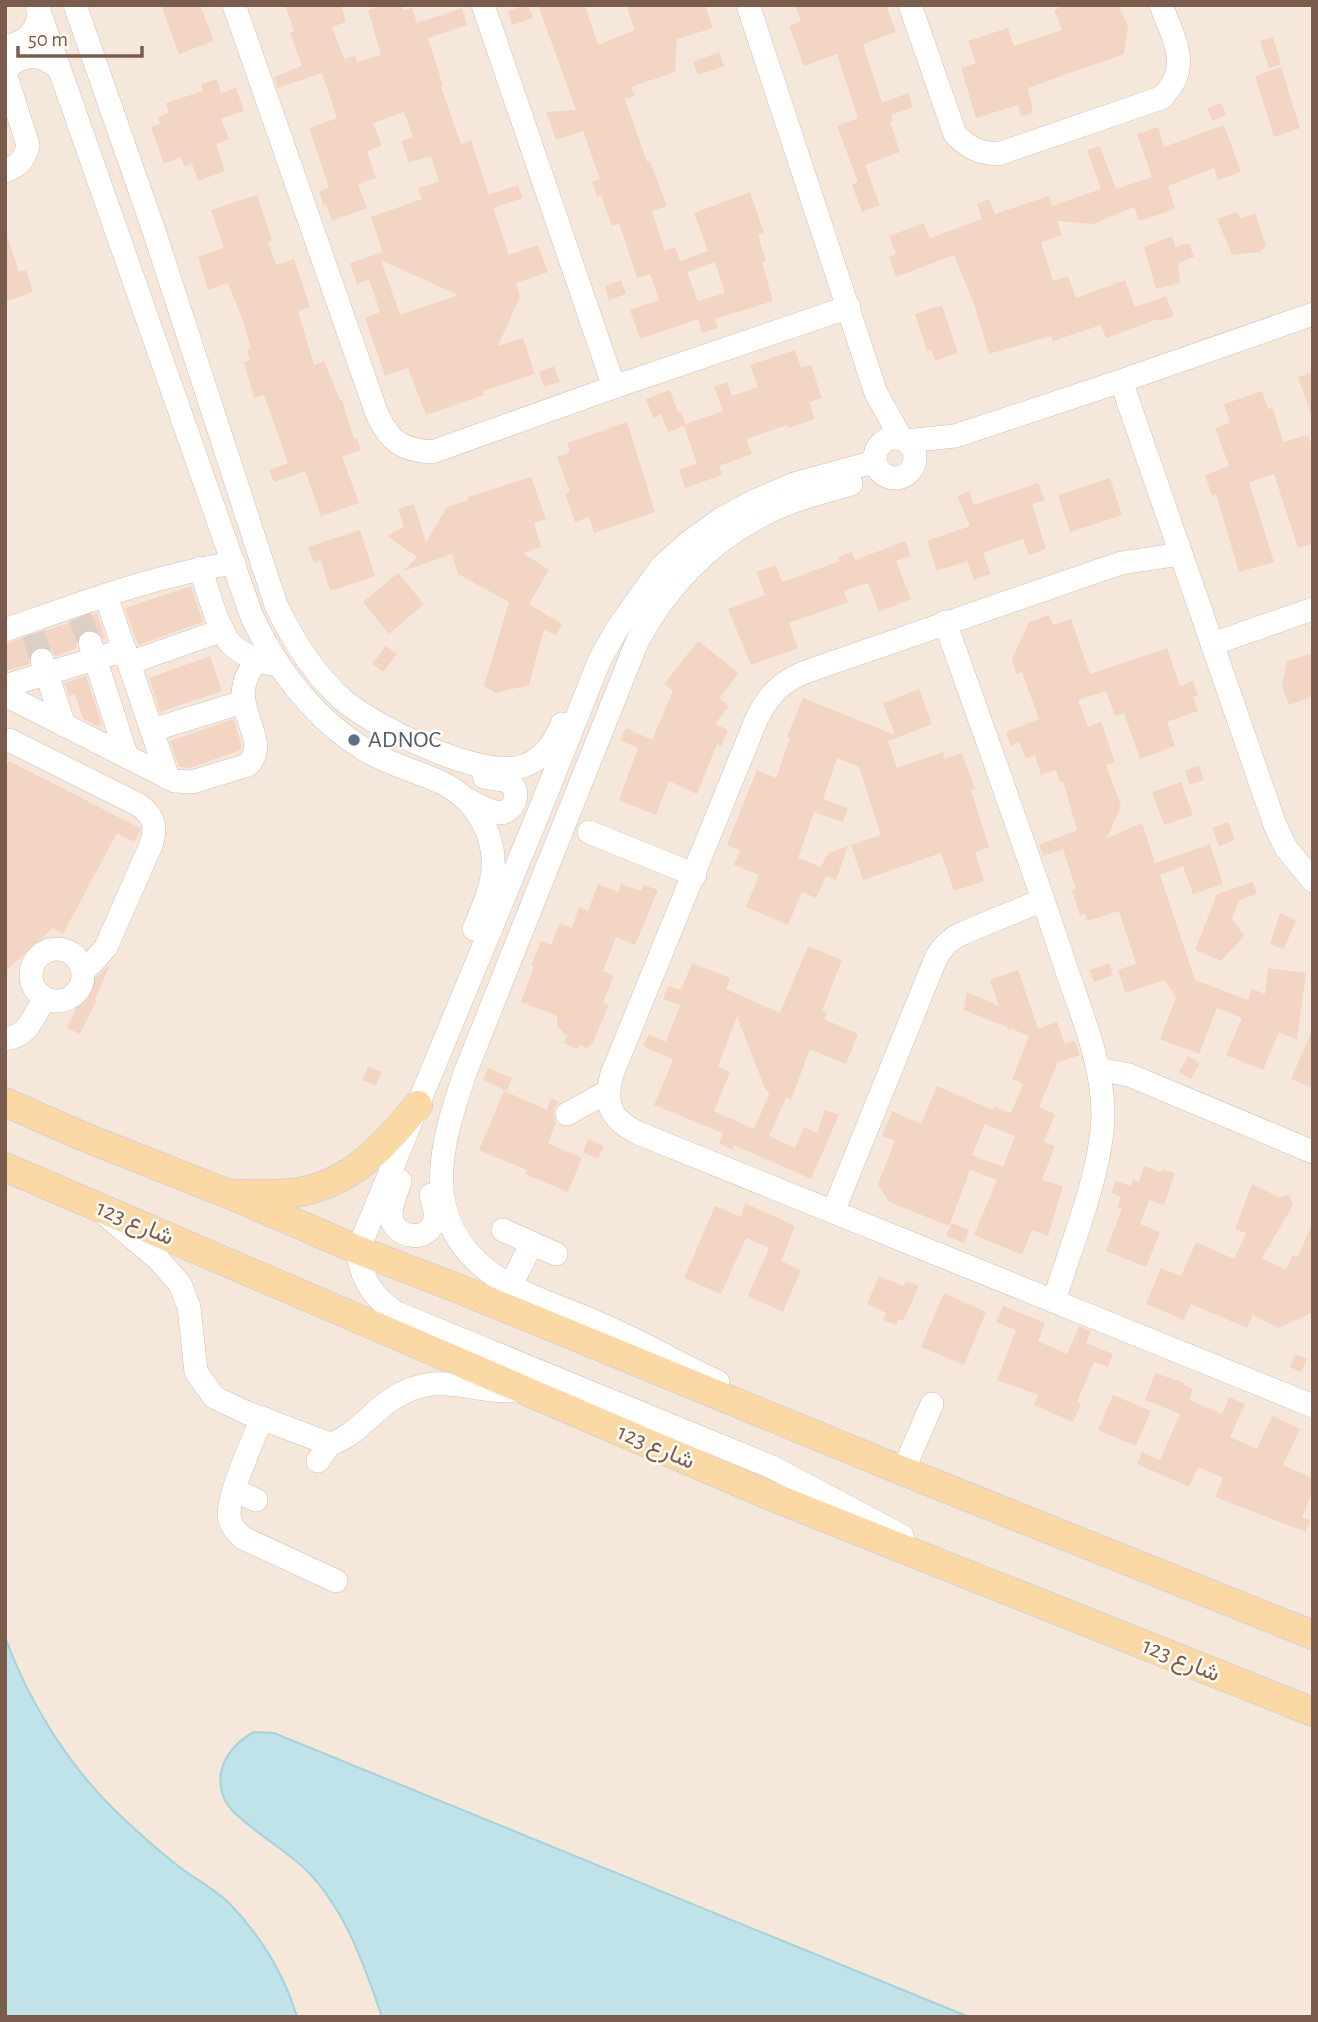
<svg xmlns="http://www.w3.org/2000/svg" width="1318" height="2022" font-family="'Alegreya Sans',Vazirmatn,sans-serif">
<rect width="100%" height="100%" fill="#fdf6ec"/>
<rect fill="#f5e8da" x="5" y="5" width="1308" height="2012"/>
<g fill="#bfe3e8" stroke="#a5d3da" stroke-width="2">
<path d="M5,1637C30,1705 71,1770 124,1819C141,1835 159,1851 177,1865C193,1878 214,1888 229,1903C260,1935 284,1974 297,2017H5Z"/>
<path d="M254,1732L274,1733L969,2017H382C365,1967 345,1909 307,1871C290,1853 234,1819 226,1802C211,1773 228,1746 254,1732Z"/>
</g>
<g fill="#f3d5c3" fill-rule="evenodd">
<polygon points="170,5 200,5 214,41 179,54 162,8"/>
<path d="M285,5H341L346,22L332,27L344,59L355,56L357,62L381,55L368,10L383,5H402L403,10L412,8L417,23L462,8L467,25L428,38L443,86L441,87L461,144L471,140L489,195L518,185L523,198L493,208L509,255L538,245L548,272L516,283L520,296L498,346L523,338L535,374L483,391L484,395L426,415L408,368L385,376L365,318L380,312L369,279L357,284L350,263L383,252L371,217L422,199L418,188L439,182L431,156L409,163L401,141L413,137L404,112L373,123L382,146L367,151L376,178L358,184L367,208L332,221L326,204L323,205L319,191L329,188L309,128L337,118L322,73L278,88L274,77L302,66L290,33L294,31ZM381,260L458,295L400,315Z"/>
<polygon points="525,5 528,5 533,18 512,25 508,11"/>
<path d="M538,5H585L598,45L635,30L627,8L634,5H705L713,28L677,39L675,72L631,87L635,96L625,99L647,162L650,161L667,206L652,211L665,251L675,247L680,261L708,251L694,213L750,192L764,233L758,235L766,261L762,262L773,301L715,319L718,328L702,333L698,319L640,339L630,310L659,300L650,274L637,278L619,223L612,226L601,195L597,197L592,182L600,179L583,131L556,140L546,112L576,110ZM715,262L725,293L698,301L687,272Z"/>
<polygon points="795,5 886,5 896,32 863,44 882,103 908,93 913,107 891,115 893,121 890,122 900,152 865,165 880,205 862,212 852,185 858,182 837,126 858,118 837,54 804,66 789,26 801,21"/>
<polygon points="1067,5 1118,5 1128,26 1124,54 1028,88 1033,113 1021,116 1018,105 976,118 961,68 976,63 968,41 1008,28 1014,46 1062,30 1054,10"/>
<polygon points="1273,37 1281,64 1269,68 1260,41"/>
<polygon points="719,52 724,66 698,75 693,62"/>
<polygon points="1281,67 1300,128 1274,137 1255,76"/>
<polygon points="217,79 221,93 236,88 244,111 221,119 229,139 216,144 225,171 198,181 192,164 184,166 181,157 164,164 151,127 160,124 158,117 169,113 166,103 203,91 201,84"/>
<polygon points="1221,103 1226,115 1212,121 1207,108"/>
<polygon points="1224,125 1241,172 1218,180 1214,168 1168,186 1175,209 1139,221 1134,207 1093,224 1057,221 1062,235 1041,242 1053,281 1068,276 1076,298 1125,280 1135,307 1166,296 1174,316 1160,321 1158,319 1106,338 1101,325 1053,341 1051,336 989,354 974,304 954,255 896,277 889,257 896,254 889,236 924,223 930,238 982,219 977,204 989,199 995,214 1049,196 1052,206 1101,189 1087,150 1100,146 1116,189 1152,177 1137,134 1158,127 1164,147"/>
<polygon points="257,195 272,240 268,242 276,265 294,259 310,307 298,311 314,365 324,361 340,400 342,400 354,439 357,438 361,450 342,456 359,503 321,516 305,471 274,482 269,470 288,463 264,395 254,398 244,362 250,360 247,350 251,348 243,321 228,283 208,290 198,257 224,248 211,210"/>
<polygon points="1237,212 1240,219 1255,213 1266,246 1260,252 1232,255 1217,219"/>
<polygon points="1172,236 1175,247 1189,243 1194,257 1178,263 1180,283 1156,289 1144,247"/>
<polygon points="8,238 19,272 26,270 33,292 5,302 5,239"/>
<polygon points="621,280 626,294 609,300 605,286"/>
<polygon points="942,305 958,353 935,361 931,349 927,351 915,314"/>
<polygon points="795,350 801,368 811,365 822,398 809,402 815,419 788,428 787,425 746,439 752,454 719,466 722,475 685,488 679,470 697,464 684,426 668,432 661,414 653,418 646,399 670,390 678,413 681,412 686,424 723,411 714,387 727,382 732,396 758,387 750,365"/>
<polygon points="554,366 560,382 544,387 539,372"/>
<polygon points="1313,372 1313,414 1311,414 1298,377"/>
<polygon points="1262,391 1268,409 1273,408 1283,442 1308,435 1313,449 1313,544 1298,548 1274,474 1249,482 1274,562 1239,572 1216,494 1212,496 1205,475 1229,466 1215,428 1230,423 1224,404"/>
<polygon points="627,422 655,512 594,533 589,517 575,522 565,494 570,492 557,457 570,452 567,443"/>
<polygon points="531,477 546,519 534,523 541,547 523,553 549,570 529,604 562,624 556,636 544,629 529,685 496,693 484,686 509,602 458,574 452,554 403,571 417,557 387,536 404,527 398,509 414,504 426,542 447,507 469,500 468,497"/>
<polygon points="1110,478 1122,515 1070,532 1058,495"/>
<polygon points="1038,483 1045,500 1032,504 1046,549 1029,555 1023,539 983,553 991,574 974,580 967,561 937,571 927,541 970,526 957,496 969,491 974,505"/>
<polygon points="360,530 375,576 330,591 321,561 314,563 308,547"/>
<polygon points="905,541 911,556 896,561 911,599 879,612 868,583 844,591 848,602 789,623 798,648 751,665 728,609 765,595 756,572 776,565 782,582 840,561 838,557 852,552 855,560"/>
<polygon points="398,573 424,604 389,634 363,602"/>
<polygon points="191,586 203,622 138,645 125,608"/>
<polygon points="97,613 105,638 103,639 94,630 85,630 77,639 77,648 55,656 51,649 38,647 31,651 29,664 5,671 5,644"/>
<polygon points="1049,615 1053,625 1071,619 1090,674 1167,648 1180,686 1193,681 1198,695 1193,697 1198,711 1167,722 1175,746 1140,759 1124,713 1115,716 1106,691 1078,700 1088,727 1101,722 1115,762 1106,765 1121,806 1107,838 1142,823 1155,863 1210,844 1223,884 1193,894 1183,866 1160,875 1195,980 1248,1000 1252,989 1265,994 1268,968 1306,973 1297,1040 1279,1032 1263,1070 1226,1055 1242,1018 1217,1008 1199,1054 1160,1039 1176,998 1165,980 1125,993 1118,970 1136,964 1119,911 1087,921 1085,914 1080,916 1072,890 1076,889 1063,849 1043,856 1039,845 1077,830 1063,781 1060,782 1056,770 1041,775 1035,755 1026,759 1019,742 1011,746 1006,732 1039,719 1022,672 1016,674 1012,659 1029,622"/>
<polygon points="698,641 739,673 719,698 729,706 715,724 728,730 721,746 717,744 697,794 669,781 656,815 619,800 638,748 620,740 626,728 652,740 673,691 664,684"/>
<polygon points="386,646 397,654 383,672 372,664"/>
<polygon points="1313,653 1313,696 1289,705 1282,686 1287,661"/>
<polygon points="210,656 222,691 160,712 149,678"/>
<polygon points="86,676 102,725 97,726 83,719 75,694 69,696 64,683"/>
<polygon points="919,689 932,724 888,741 897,768 943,752 945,759 962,753 975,789 971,790 989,847 975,852 984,881 954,891 941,853 863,880 851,845 881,835 859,767 837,758 823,799 848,808 843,822 814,812 798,858 821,867 828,853 848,846 836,880 826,876 816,898 802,892 788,925 746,907 759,875 734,865 740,850 727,845 757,770 776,778 790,738 787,737 803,698 895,735 883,703"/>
<polygon points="234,719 241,744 241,750 189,768 179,767 170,741"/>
<polygon points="9,761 140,828 140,831 134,842 117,833 63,934 53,928 5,972 5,768"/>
<polygon points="1199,766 1204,780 1189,784 1185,770"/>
<polygon points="1181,782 1193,815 1164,825 1152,792"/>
<polygon points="1228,822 1235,840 1219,846 1212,828"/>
<polygon points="1253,882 1257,894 1239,900 1232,918 1244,936 1221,961 1195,950 1217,894"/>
<polygon points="598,884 618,892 621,884 641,891 644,885 658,890 635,945 616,937 603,971 614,976 603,1002 609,1005 593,1042 587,1048 579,1045 577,1049 564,1043 567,1036 557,1026 557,1016 521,1002 534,967 531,966 541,941 551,945 560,923 572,928 579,907 588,911"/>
<polygon points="1280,913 1296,920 1284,949 1270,944"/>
<path d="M808,946L842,960L822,1011L827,1013L824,1019L858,1034L846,1064L810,1049L791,1100L786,1098L769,1136L795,1148L804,1127L817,1133L825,1110L839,1115L811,1179L734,1145L732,1150L719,1143L723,1133L654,1105L673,1060L643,1046L649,1034L666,1042L680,1005L663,999L668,986L681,990L692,963L730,978L726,989L780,1013ZM737,1017L766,1091L770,1092L754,1129L714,1111L730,1072L718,1066Z"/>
<polygon points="1109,963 1113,975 1094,982 1089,970"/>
<polygon points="110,964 95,999 97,1000 80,1034 67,1028 88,982 100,974"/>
<path d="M1018,970L1038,1029L1057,1022L1065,1044L1075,1041L1080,1055L1058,1062L1039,1107L1055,1114L1044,1142L1055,1146L1042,1180L1063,1186L1048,1236L1032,1230L1022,1255L974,1235L997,1180L970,1170L949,1226L889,1202L878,1184L895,1141L882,1136L892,1111L921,1124L937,1086L993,1110L994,1106L1011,1113L1023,1084L1012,1079L1029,1036L1012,1029L1008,1030L1007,1027L964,1010L967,992L999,1006L990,980ZM985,1124L1015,1136L1003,1167L972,1155Z"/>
<polygon points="1313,1028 1313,1088 1291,1079"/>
<polygon points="1188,1056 1200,1063 1191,1079 1179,1072"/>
<polygon points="368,1066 382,1072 376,1086 362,1080"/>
<polygon points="488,1068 512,1078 507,1091 483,1080"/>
<polygon points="504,1091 547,1110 551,1098 560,1102 555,1107 553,1114 556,1122 548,1143 582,1158 568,1192 525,1174 527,1170 479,1150"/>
<polygon points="588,1139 604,1146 598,1159 583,1152"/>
<polygon points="1144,1166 1161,1172 1163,1169 1175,1173 1164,1205 1149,1200 1140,1224 1160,1232 1146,1267 1106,1251 1122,1209 1117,1207 1121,1197 1111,1193 1116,1181 1131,1186 1133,1180 1139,1182"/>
<polygon points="1252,1184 1279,1197 1289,1195 1293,1205 1262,1258 1286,1270 1292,1255 1298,1257 1313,1222 1313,1312 1279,1328 1253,1315 1247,1328 1191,1304 1184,1320 1146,1304 1161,1268 1181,1276 1196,1242 1234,1259 1246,1233 1235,1229"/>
<polygon points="745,1203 795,1226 781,1261 801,1270 783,1312 748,1296 769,1248 746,1238 721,1294 684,1278 715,1206 741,1217"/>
<polygon points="952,1223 969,1230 964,1243 946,1236"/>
<polygon points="879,1276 903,1286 906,1281 919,1286 903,1321 898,1319 896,1325 883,1320 886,1313 867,1304"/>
<polygon points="944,1293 986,1312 964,1365 921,1347"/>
<polygon points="1003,1306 1045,1323 1038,1341 1067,1354 1079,1326 1091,1331 1086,1343 1113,1354 1108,1367 1094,1362 1077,1402 1081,1404 1073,1422 1034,1405 1038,1395 997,1380 1016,1330 996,1322"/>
<polygon points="1295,1354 1307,1359 1301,1372 1290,1367"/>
<polygon points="1155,1373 1185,1383 1184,1385 1193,1389 1189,1400 1222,1414 1229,1397 1245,1404 1230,1437 1257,1449 1272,1416 1300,1429 1283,1465 1313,1478 1313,1491 1302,1517 1310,1520 1306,1532 1215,1497 1223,1478 1198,1467 1189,1487 1137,1464 1142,1452 1160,1460 1180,1414 1145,1400"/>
<polygon points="1113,1395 1151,1411 1136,1446 1098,1430"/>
</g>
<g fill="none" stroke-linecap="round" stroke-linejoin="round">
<g stroke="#dcd0c4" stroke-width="23" stroke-dasharray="23 11" stroke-linecap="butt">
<polyline points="80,617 90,643"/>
<polyline points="33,634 42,660"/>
</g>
<g stroke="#d1beb0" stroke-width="24">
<g id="minor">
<path d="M37,5L252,617C278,671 313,718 365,750C390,765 418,771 444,784C480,802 500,844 491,883C487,899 480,914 474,929"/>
<path d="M75,5L153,228L276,605C293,641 313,673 343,700C375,727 478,778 519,767C541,762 554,745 562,724"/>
<path d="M234,5L377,414C390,442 402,450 432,452L614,387L849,307"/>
<polyline points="483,5 614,387"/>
<polyline points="748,5 876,393 901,438"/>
<path d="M910,5L955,134C968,148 979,153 998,154L1161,98C1193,68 1174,40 1161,5"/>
<path d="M5,46C26,44 37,32 39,12"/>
<path d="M5,71C21,52 42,53 59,69"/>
<path d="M5,73L28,145C25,159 19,166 5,171"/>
<polyline points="1121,381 1275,825 1286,848 1313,881"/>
<circle cx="895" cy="458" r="20"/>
<polyline points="906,441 955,436 1121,381 1313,314"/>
<path d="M874,462L794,484L757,500L721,519L688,543L662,566L617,629L600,659L539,812L358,1250C360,1278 373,1298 397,1313L772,1467L902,1536"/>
<path d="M1181,554L1121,563L808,671C783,680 769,694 757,718L612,1074C604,1104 610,1119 638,1133L1313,1406"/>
<path d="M200,568C208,589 217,629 231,644C241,654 257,660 270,664"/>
<polyline points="106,596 168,778"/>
<path d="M945,622C984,732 1024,842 1061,953C1077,1004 1102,1057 1103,1112C1103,1170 1071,1245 1054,1301"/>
<path d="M5,630C80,604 155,575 234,563"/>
<polyline points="90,643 127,757"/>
<polyline points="1212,644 1313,609"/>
<polyline points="42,660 64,725"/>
<polyline points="129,663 223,630"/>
<polyline points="5,686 125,650"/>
<path d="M5,695L175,781L192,782L248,765C275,736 218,703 258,660"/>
<polyline points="152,730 243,702"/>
<path d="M9,740L139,805C154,816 157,827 151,845L106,947L92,963L83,969"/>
<path d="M468,800C477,804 489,812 499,813C516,813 523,787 506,781C500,779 491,779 484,777"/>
<polyline points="589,832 695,875"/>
<circle cx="57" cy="975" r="26"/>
<path d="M5,1039C28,1037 34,1016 44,999"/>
<polyline points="1098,1069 1129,1075 1313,1152"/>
<polyline points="567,1114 607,1092"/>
<path d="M400,1181C397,1191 391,1203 391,1214C391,1240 432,1244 435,1217C436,1210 433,1202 431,1195"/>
<path d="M833,1212L936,958C943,946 950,939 963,933L1043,900"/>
<path d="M107,1216L158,1259L180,1284L189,1307L196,1372L214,1397L245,1412L330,1444C354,1437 372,1412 392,1399C438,1369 468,1393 515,1391"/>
<polyline points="503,1230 556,1254"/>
<polyline points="511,1285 532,1243"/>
<path d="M718,1382C677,1363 639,1340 598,1323C562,1307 518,1295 487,1270C418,1216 442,1142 465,1073L637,642C670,580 719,532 784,505C805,496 829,491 851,484"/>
<path d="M262,1418C254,1439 224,1501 230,1520C232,1528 238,1533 243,1538L336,1581"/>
<polyline points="318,1461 330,1444"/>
<polyline points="903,1471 932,1404"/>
<polyline points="234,1490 256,1500"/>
</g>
</g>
<g stroke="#dad1cd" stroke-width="30">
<g id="major">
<polyline points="5,1102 82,1136 231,1195 358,1250 462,1290 903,1471 1313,1635"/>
<polyline points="5,1167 773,1497 1313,1712"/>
<path d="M239,1194C257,1194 276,1195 293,1193C351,1185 383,1147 418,1105"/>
</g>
</g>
<use href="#minor" stroke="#fff" stroke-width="23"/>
<use href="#major" stroke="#fbd9a5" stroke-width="28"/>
</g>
<circle fill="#5c6f8a" stroke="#fffaf3" stroke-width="2.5" cx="354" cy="740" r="7"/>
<g text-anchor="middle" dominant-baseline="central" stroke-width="5" stroke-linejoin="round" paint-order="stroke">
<g font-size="24" fill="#4e5e75" stroke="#fffaf3" text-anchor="start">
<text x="368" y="740">ADNOC</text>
</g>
<g font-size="24" fill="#7a5c4d" stroke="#fffaf3">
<text transform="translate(135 1223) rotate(23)">شارع 123</text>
<text transform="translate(656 1447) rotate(23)">شارع 123</text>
<text transform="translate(1181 1660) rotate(22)">شارع 123</text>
</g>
</g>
<rect width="1318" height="2022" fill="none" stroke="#7a5c4d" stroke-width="14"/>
<path d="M18 46v10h124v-10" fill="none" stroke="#7a5c4d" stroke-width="3.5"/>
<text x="28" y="46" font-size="21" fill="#7a5c4d" stroke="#fffaf3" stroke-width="5" paint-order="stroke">50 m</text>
</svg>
